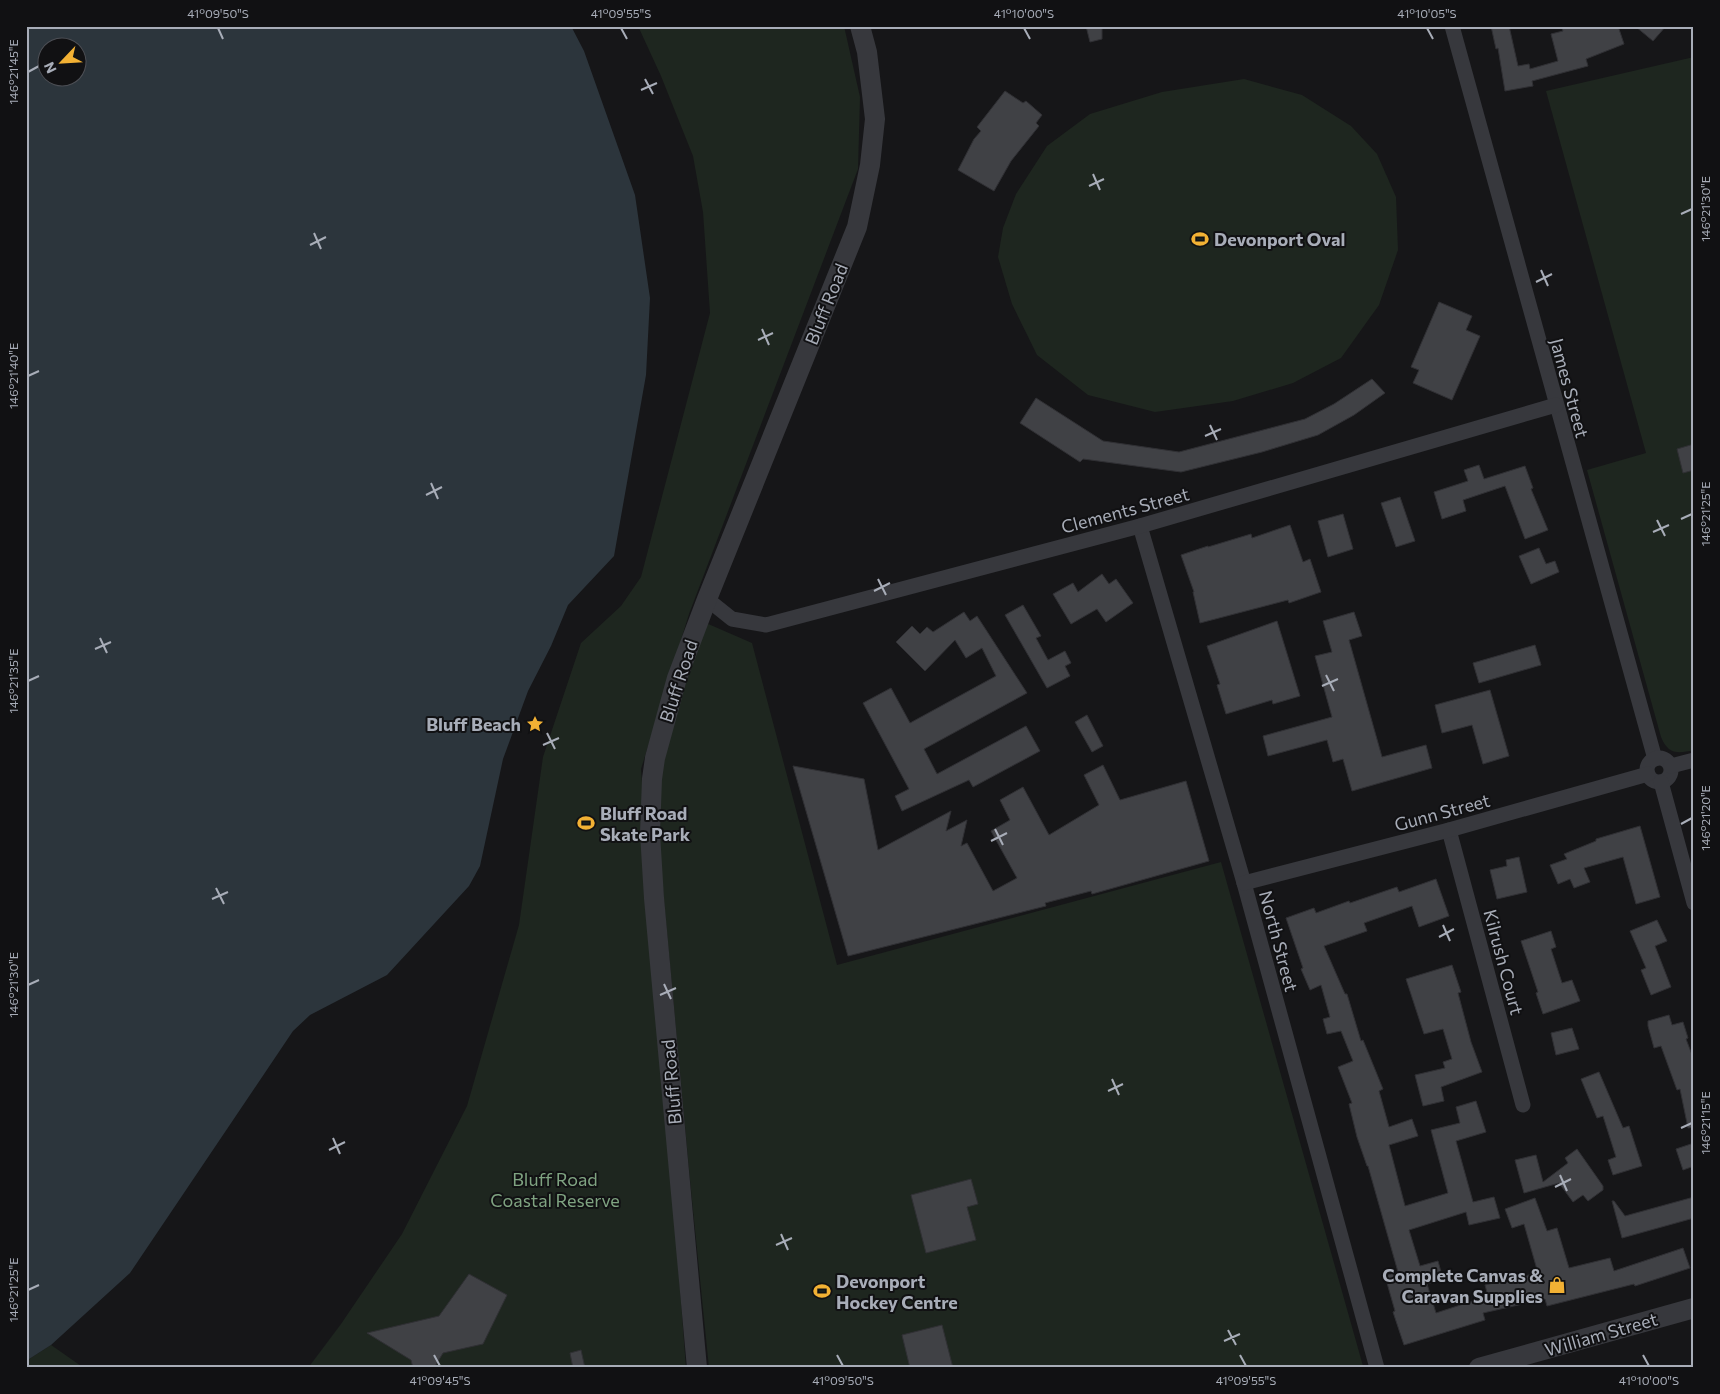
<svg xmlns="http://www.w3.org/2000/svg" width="1720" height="1394" font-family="Commissioner,sans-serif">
<rect width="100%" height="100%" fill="#161618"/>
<g fill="#1e261f">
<polygon points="638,26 844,26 860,97 858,169 689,614 641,769 686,1368 434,1368 430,1356 483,1344 506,1295 469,1274 439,1316 368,1333 411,1360 413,1368 308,1368 341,1324 402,1234 467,1106 519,925 543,757 581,643 621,606 641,577 710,313 703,212 693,156 661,76"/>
<path d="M1694,57V750C1677,754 1668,754 1661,737L1587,470L1646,453L1546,91Z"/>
<polygon points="1244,79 1302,95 1351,126 1377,154 1396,197 1398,250 1379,305 1341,358 1293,383 1233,401 1155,412 1088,395 1037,355 1012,304 998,257 1003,228 1016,194 1047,146 1090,114 1162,92"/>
<polygon points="706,623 752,643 837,965 1221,862 1363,1366 1358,1368 709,1368 690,1180 653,782"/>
<polygon points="51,1345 84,1368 26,1368 26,1361"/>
</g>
<path fill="#2c353c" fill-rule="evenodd" d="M26,26H571L584,51L635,195L650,298L646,375L614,556L568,605L551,646L528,691L503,759L480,866L469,886L387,975L310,1015L293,1031L130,1273L51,1345L26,1361ZM48,48H78V78H48Z"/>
<g fill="#404145" stroke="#303034">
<polygon points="1086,26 1102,26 1102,39 1090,42"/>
<polygon points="1491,26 1509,26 1518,66 1529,64 1530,69 1558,61 1551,34 1563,31 1561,26 1618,26 1624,44 1586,59 1588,66 1532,81 1533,86 1505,91 1498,48 1496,49"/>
<polygon points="1635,26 1666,26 1653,41"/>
<polygon points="1005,91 1023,103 1026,101 1042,115 1036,123 1039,126 1011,161 994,191 958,170 974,139 981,131 977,127"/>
<polygon points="1439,302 1472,316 1466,330 1480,336 1452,400 1413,383 1419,370 1411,367"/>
<polygon points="1372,379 1385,393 1354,415 1318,435 1262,452 1181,472 1083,459 1080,462 1020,423 1036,398 1103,441 1179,452 1305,419 1334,404"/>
<polygon points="1694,444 1694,470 1683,473 1677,449"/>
<polygon points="1479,465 1484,479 1525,466 1533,488 1531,489 1548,530 1525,539 1505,486 1463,500 1466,511 1442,519 1434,492 1468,481 1464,470"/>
<polygon points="1400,497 1415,541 1396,547 1381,503"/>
<polygon points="1343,514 1353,549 1328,557 1318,521"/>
<polygon points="1290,525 1303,562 1310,559 1321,592 1289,603 1288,600 1200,623 1193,592 1194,592 1181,555 1208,546 1208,547 1251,534 1252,538"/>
<polygon points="1539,548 1546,564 1555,561 1559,572 1531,584 1519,556"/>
<polygon points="1102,574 1109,584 1116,579 1133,603 1106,622 1097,609 1071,624 1053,594 1073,583 1078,592"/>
<polygon points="1023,605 1041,636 1036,638 1048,660 1065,651 1071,663 1065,666 1070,676 1047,688 1005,615"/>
<polygon points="964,612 970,621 977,616 1027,693 924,749 937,774 1026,726 1040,751 973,787 969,780 902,811 895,796 909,789 863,703 891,688 910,723 996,676 982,648 966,658 955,640 925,671 896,642 912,626 920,634 927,627 933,632"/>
<polygon points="1354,612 1362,636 1349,640 1382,757 1426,745 1432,768 1352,791 1343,759 1333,762 1327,740 1268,756 1263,736 1332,717 1315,656 1332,652 1323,621"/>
<polygon points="1277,621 1300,696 1273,704 1272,700 1226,714 1217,685 1220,684 1207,646"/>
<polygon points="1535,645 1541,665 1479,683 1473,663"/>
<polygon points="1490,690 1509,756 1483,764 1472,725 1442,733 1435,705"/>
<polygon points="1087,715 1103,746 1092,752 1075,722"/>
<polygon points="1103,765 1120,800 1186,781 1209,861 1092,894 1091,891 1045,903 1046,906 848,956 793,766 864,779 878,850 951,811 946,831 967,820 961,846 967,843 993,891 1017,878 991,831 1010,820 1000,800 1023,787 1049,835 1099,805 1084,775"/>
<polygon points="1640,826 1660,897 1636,904 1623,857 1584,868 1590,882 1574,888 1570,879 1558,884 1550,865 1567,859 1564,854 1596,841 1596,839"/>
<polygon points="1519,857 1527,892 1497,899 1490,870 1507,866 1506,860"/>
<polygon points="1436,879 1449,916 1419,927 1412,906 1364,923 1367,931 1324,946 1345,994 1347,994 1361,1041 1363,1040 1383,1089 1379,1091 1389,1127 1412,1119 1418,1136 1389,1145 1405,1206 1448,1193 1431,1130 1460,1123 1456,1107 1476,1101 1486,1132 1456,1141 1473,1202 1494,1197 1500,1218 1469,1225 1466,1212 1409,1230 1420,1266 1438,1261 1443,1279 1427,1284 1436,1313 1488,1296 1485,1285 1538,1273 1524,1224 1512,1228 1505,1209 1535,1198 1547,1231 1557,1228 1569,1268 1610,1258 1614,1271 1683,1248 1690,1268 1635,1286 1634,1284 1547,1306 1545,1299 1483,1313 1485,1320 1404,1345 1393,1312 1395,1311 1385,1276 1398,1272 1368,1166 1367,1166 1357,1137 1349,1104 1352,1103 1338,1067 1353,1061 1341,1031 1327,1034 1323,1019 1330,1017 1321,985 1310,990 1301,969 1303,968 1286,918 1314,908 1316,913 1349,901 1350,903 1397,887 1399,892"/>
<polygon points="1657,920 1667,941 1655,946 1671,987 1651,995 1641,970 1646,968 1630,931"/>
<polygon points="1551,931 1556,947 1551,949 1562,983 1572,980 1580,1001 1543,1014 1536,993 1538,992 1521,941"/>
<polygon points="1452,965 1461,992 1458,993 1471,1042 1482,1072 1441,1087 1444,1101 1423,1106 1415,1075 1445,1068 1443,1062 1452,1059 1443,1029 1424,1034 1406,979"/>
<polygon points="1669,1015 1672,1025 1683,1022 1688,1038 1686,1039 1694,1060 1694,1127 1688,1128 1680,1089 1677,1090 1661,1046 1654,1048 1648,1026 1648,1021"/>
<polygon points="1572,1028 1579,1049 1556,1055 1551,1033"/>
<polygon points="1599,1072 1623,1128 1629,1126 1642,1166 1613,1175 1608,1160 1616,1157 1603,1116 1597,1118 1581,1079"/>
<polygon points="1694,1143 1694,1166 1683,1170 1676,1149"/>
<polygon points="1577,1149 1603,1186 1603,1190 1588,1201 1583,1195 1573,1202 1559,1183 1524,1193 1515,1160 1536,1155 1543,1182 1568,1163 1565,1158"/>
<polygon points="971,1179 978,1204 967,1207 976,1240 926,1253 911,1195"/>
<polygon points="1694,1197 1694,1218 1622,1238 1612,1201 1614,1201 1625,1216"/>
<polygon points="469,1274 507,1295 483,1344 443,1353 434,1368 413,1368 411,1360 367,1333 439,1316"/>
<polygon points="942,1325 953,1368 910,1368 902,1335"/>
<polygon points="581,1350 585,1368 573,1368 570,1353"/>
</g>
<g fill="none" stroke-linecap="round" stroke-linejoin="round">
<g stroke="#37383d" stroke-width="15">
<polyline points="1452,26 1655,759"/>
<polyline points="1140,526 1244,883 1377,1368"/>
<polyline points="707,599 732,619 766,625 1140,526 1556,405"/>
<circle cx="1659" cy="770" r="12"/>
<polyline points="1671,766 1694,760"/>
<polyline points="1661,782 1694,903"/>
<polyline points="1449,830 1523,1105"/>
<polyline points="1244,883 1449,830 1648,774"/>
</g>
<g stroke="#37383d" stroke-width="20">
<polyline points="697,1368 654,898 650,833 652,779 655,758 677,678 707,599 857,227 870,165 875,119 867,52 860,26"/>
<polyline points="1479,1368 1694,1308"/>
</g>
</g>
<path fill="none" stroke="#a8adb8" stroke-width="2" d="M218,28L223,39M621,28L627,39M1024,28L1030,39M1427,28L1433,39M28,72L39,66M645,79L653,94M641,90L657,83M1093,174L1100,190M1089,186L1104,179M1681,214L1692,209M314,233L321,249M310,245L326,237M1541,270L1548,286M1536,282L1552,274M762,329L769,345M758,340L773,333M28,376L39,371M1210,425L1217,440M1205,436L1221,429M431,483L438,499M426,495L442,487M1681,519L1692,514M1657,520L1665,536M1653,532L1669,525M878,579L886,595M874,591L890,583M100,638L107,653M95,649L111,642M1326,675L1334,691M28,681L39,676M1322,686L1338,679M547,733L555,749M543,745L559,738M1681,824L1692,818M995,829L1003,845M991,841L1007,833M216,888L224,904M212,899L228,892M1443,925L1450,941M1439,937L1454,929M664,984L671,999M28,985L39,980M660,995L676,988M1112,1079L1119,1095M1108,1091L1123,1084M1681,1128L1692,1123M333,1138L340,1154M329,1150L345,1142M1560,1175L1567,1191M1555,1187L1571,1179M781,1234L788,1250M776,1245L792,1238M28,1290L39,1285M1228,1330L1236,1345M1224,1341L1240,1334M434,1355L440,1366M837,1355L843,1366M1240,1355L1246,1366M1643,1355L1649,1366"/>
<defs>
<g id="stadium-bare" transform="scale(1.35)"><path d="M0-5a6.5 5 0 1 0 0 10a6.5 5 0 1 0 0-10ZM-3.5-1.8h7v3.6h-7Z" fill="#f2b134" stroke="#111113" stroke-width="2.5" paint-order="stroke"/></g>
<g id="sight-bare" transform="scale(1.35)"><path d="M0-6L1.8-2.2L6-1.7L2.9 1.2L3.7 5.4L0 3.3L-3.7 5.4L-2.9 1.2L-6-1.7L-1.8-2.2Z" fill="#f2b134" stroke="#111113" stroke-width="2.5" paint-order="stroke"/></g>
<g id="shop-bare" transform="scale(1.35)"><path d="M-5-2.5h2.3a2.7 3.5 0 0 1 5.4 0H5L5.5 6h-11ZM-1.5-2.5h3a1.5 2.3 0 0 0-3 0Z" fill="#f2b134" stroke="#111113" stroke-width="2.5" paint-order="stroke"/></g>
</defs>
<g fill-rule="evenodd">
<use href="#stadium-bare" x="1200" y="239"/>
<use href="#sight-bare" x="535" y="724"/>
<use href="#stadium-bare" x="586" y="823"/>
<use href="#shop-bare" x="1557" y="1285"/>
<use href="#stadium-bare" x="822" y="1291"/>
</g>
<g text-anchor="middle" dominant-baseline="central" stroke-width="4" stroke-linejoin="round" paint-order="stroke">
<g font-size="18" font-weight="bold" fill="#a8adb8" stroke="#111113" text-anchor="start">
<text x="1214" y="239">Devonport Oval</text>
<text x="521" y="724" text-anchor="end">Bluff Beach</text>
<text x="600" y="813">Bluff Road<tspan x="600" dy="21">Skate Park</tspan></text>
<text x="1543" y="1275" text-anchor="end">Complete Canvas &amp;<tspan x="1543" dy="21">Caravan Supplies</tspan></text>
<text x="836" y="1281">Devonport<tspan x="836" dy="21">Hockey Centre</tspan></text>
</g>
<g font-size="18" fill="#a8adb8" stroke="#111113">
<text transform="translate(826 304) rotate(-68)">Bluff Road</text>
<text transform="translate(1570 388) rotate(75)">James Street</text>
<text transform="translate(1125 510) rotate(-15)">Clements Street</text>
<text transform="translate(678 681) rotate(-72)">Bluff Road</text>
<text transform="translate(1442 812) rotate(-15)">Gunn Street</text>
<text transform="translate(1279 941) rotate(75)">North Street</text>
<text transform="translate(1504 962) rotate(75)">Kilrush Court</text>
<text transform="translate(671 1082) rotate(-95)">Bluff Road</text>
<text transform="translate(1601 1334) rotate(-16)">William Street</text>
</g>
<g font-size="18" fill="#7fa381" stroke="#111113">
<text x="555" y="1179">Bluff Road<tspan x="555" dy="21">Coastal Reserve</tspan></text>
</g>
</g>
<rect width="1720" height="1394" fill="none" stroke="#111113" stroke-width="55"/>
<g transform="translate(62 62) rotate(245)"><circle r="24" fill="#111113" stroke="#4d4f55"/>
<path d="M0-4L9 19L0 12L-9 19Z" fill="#f2b134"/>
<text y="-8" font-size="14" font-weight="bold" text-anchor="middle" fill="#a8adb8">N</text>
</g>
<rect x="28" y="28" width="1664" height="1338" fill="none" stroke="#a8adb8" stroke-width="2"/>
<g font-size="12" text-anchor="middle" fill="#a8adb8">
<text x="218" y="18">41°09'50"S</text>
<text x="621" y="18">41°09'55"S</text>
<text x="1024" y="18">41°10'00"S</text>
<text x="1427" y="18">41°10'05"S</text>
<text transform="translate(14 72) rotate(-90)" y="4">146°21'45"E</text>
<text transform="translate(1706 209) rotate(-90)" y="4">146°21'30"E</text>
<text transform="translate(14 376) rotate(-90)" y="4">146°21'40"E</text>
<text transform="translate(1706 514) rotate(-90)" y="4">146°21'25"E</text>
<text transform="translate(14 681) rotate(-90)" y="4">146°21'35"E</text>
<text transform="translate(1706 818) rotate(-90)" y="4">146°21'20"E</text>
<text transform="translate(14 985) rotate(-90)" y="4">146°21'30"E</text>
<text transform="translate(1706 1123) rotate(-90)" y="4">146°21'15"E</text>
<text transform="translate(14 1290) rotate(-90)" y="4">146°21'25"E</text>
<text x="440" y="1385">41°09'45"S</text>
<text x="843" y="1385">41°09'50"S</text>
<text x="1246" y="1385">41°09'55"S</text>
<text x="1649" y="1385">41°10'00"S</text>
</g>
</svg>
